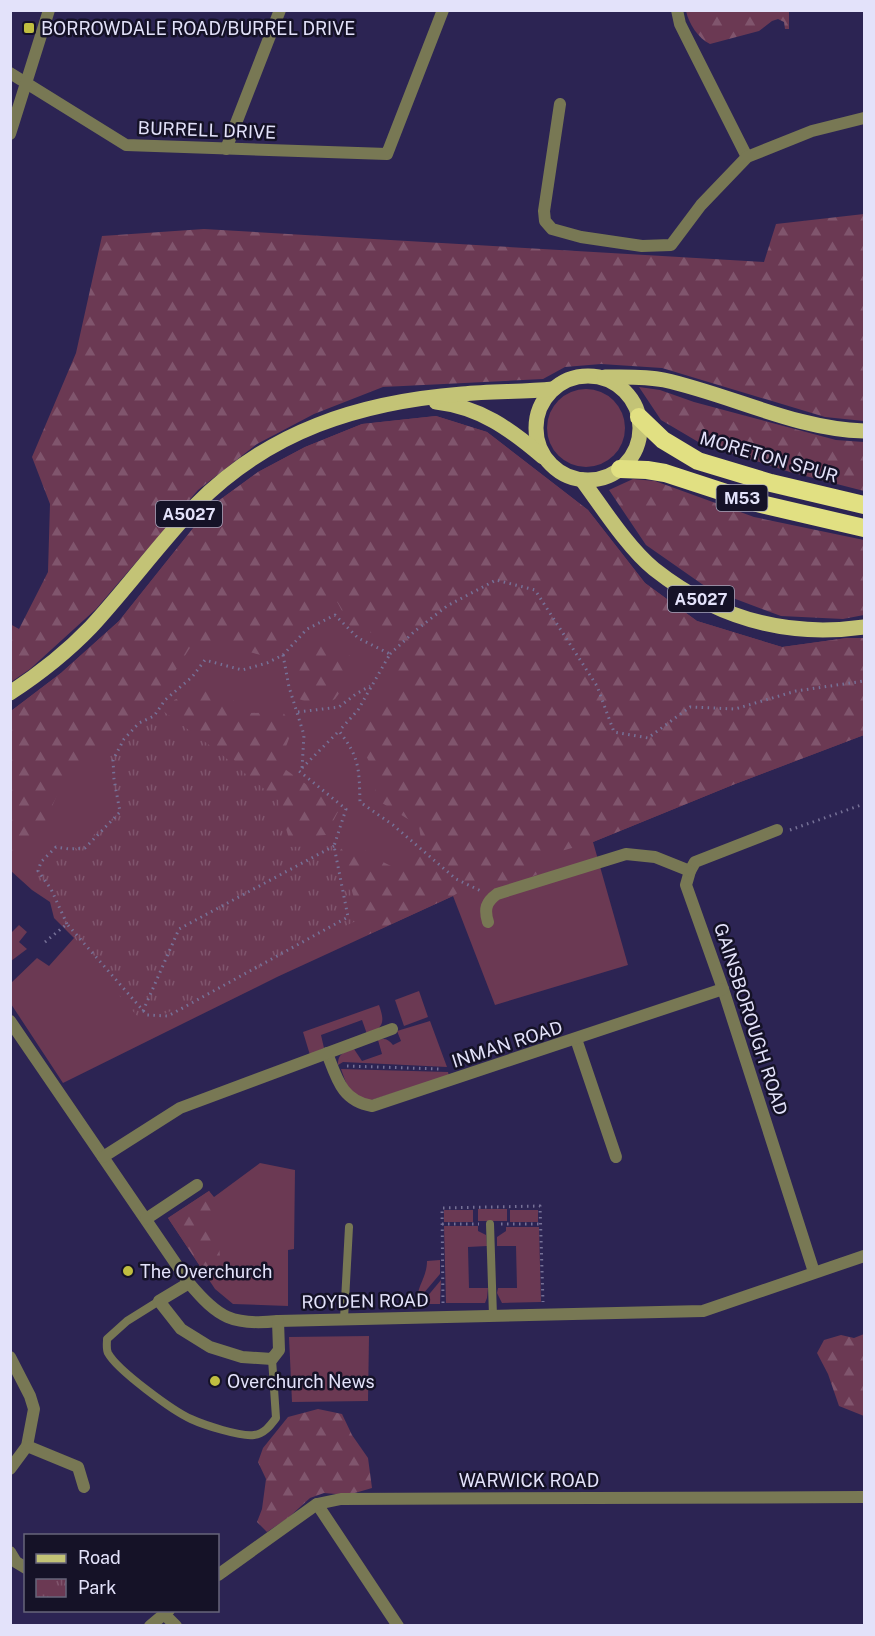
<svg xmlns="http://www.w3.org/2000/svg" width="875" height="1636" font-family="'Public Sans',sans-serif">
<defs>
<pattern id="forest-firs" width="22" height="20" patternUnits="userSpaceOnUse" patternTransform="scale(1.5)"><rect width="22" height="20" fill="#6b3953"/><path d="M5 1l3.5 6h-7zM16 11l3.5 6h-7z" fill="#80556d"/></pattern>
<pattern id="park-tufts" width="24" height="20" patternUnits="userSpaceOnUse" patternTransform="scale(1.5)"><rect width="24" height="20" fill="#6b3953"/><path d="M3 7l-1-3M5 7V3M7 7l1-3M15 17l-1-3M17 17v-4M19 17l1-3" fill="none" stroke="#80556d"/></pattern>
</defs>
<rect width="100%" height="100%" fill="#2c2453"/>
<g fill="#6b3953">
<circle cx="586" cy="428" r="39"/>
<polygon points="436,416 487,432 588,510 645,583 697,621 782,647 847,638 864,638 864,735 735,784 593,842 628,965 495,1005 453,896 277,977 63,1083 11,1004 11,983 37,958 49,966 74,938 54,918 50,902 32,890 11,871 11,711 61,673 119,621 210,507 258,472 305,447 362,424"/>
<polygon points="19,925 27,932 19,942 27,949 11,961 11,933"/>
<polygon points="419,991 428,1017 404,1026 395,1000"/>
<path d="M379,1005C385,1022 384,1028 367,1034L362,1020L321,1035L324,1048L310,1055L303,1032Z"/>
<path d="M430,1021L447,1067L343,1062L338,1065C338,1053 344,1052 354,1049L362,1061L382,1054L378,1040C385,1038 388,1039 393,1045L401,1041L397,1031Z"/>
<polygon points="341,1069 448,1072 449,1076 368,1101 349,1091"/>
<polygon points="260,1163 295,1170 294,1249 288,1250 288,1306 233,1304 215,1289 168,1218 209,1191 214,1197"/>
<rect x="478" y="1209" width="29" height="12"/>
<rect x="444" y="1210" width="29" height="12"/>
<rect x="510" y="1210" width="28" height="12"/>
<polygon points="444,1226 478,1226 478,1231 486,1235 487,1246 468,1247 469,1288 488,1288 487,1298 485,1303 446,1303"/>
<polygon points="506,1227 539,1227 541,1302 502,1303 497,1293 498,1288 517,1288 516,1246 497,1246 497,1237 506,1231"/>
<path d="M440,1260V1274L417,1301C417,1286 427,1277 427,1261Z"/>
<polygon points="441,1280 440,1304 421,1304"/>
<polygon points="369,1336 368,1401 292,1402 289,1337"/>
</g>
<g fill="url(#forest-firs)">
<path d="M686,11H789V29H785L784,22L778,19L772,21L759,31L710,44C698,38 689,24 686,11Z"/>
<polygon points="864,214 864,421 825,417 662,368 601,364 565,367 543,379 383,387 314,414 257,444 198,490 96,609 30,669 11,682 10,624 19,629 48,572 50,504 32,457 76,353 102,236 204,229 764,262 776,224"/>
<polygon points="639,387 660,390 694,402 836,440 864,442 864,491 790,472 700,443 661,420"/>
<polygon points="436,416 487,432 588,510 645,583 697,621 782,647 847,638 864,638 864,735 735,784 593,842 551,854 540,873 510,887 481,878 453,896 365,936 340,850 352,841 377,859 401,871 423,854 419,826 374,798 377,778 353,729 394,687 400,656 391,637 351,628 333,594 295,624 272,658 231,647 193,643 169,681 67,773 35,844 11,860 11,711 61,673 119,621 210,507 258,472 305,447 362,424"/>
<polygon points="633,479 655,481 754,517 864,540 864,615 843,619 781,616 709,589 646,545 609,490"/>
<polygon points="312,644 334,646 350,656 351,677 335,699 320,707 299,699 292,668 296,654"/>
<polygon points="202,688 226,695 250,713 283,712 293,728 279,765 340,808 326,835 289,839 278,800 256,786 229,754 197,743 172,719 174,700"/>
<polygon points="209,1191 213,1197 220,1256 204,1272 168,1218"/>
<polygon points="864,1334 864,1416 839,1406 828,1374 817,1353 824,1340 841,1335 854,1338"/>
<polygon points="318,1409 342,1414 352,1435 368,1458 372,1488 348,1495 324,1493 310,1498 288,1518 267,1532 257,1522 262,1509 266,1479 258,1462 263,1448 288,1417"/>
</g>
<polygon fill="url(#park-tufts)" points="150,710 163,711 216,750 278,800 285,847 334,846 360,919 144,1024 92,964 32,873 59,836 77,849 120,812 106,755"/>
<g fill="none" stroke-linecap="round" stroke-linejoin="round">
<g stroke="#767197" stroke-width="3" stroke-dasharray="1.5 4.5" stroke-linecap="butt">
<polyline points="390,654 415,631 447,606 496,580 535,590 597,686 614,732 648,738 690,707 735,709 796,691 864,681"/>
<polyline points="283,655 289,687 304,735 302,768"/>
<polyline points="298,712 339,707 356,694 370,686"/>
<polyline points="790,830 864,804"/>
<polyline points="67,924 51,889 38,871 41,862 56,847 69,849 85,848 120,812 114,779 113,760 124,739 139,723 154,716 165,700 192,677 205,660 242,670 267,663 283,655 307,629 335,615 358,638 390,654 358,710 339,731"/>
<path d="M45,942L67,924L147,1015L168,1016L348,917L334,846L346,809L299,771L339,731C360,758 359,769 360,802L393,825L456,879L481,891"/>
<polyline points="143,1011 179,929 334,846"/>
<polyline points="347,1066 439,1069"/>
<polyline points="442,1224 479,1224"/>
<polyline points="501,1224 541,1224"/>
<polyline points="443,1303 442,1208 540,1206 543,1302"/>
</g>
<g stroke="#787854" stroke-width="8">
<polyline points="490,1224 493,1316"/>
<path d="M159,1301L127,1321L107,1339C107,1344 106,1349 108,1353C117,1370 173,1411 191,1419C204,1425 241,1437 254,1435C264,1434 270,1426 276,1418L272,1359"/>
<polyline points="344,1319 349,1227"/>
</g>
<g stroke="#787854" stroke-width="12">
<polyline points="677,10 680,24 689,42 747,157"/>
<polyline points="10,73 126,145 387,154 443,10"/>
<polyline points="560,104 544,211 545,221 552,229 581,237 642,246 671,245 701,205 747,157 812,131 864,118"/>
<polyline points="10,134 49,10"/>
<polyline points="226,149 280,10"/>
<polyline points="777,830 695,862 690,871 686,885 723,989 814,1272"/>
<path d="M488,922C484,909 486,902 497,894L626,854L655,857L690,871"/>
<path d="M10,1021L189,1283C218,1318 233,1326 278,1321L703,1311L864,1256"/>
<polyline points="576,1039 616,1157"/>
<path d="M327,1053C337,1079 342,1101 372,1106L723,989"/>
<polyline points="103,1157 180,1108 392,1029"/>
<polyline points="146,1219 197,1185"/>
<polyline points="189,1283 159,1301 181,1329 210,1347 242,1357 272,1359 279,1350 278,1321"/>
<polyline points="10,1357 30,1396 34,1409 27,1446 10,1469"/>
<polyline points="27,1446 78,1467 84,1487"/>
<polyline points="317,1504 398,1626"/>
<polyline points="10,1552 16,1562 26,1568"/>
<polyline points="218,1575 317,1504 341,1499 864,1497"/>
<polyline points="164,1614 176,1626"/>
<polyline points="150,1626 169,1610"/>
</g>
<g stroke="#c3c376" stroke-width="15">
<circle cx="588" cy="428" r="52"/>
<path d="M605,377C624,377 645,376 664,380C732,395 795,429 864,431"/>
<path d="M436,402C480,407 510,429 543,457"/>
<path d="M582,480C602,507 628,548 654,569C716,618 786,638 864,627"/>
<path d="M10,693C39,674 67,652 91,627C127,588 159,544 195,506C268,431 360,402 462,394C492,391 523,392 553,389"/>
</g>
<g stroke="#e1e082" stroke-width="18">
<polyline points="639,417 663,440 698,461 771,483 864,505"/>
<polyline points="620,469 647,470 665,473 757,503 864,528"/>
</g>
</g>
<g fill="#c0be40" stroke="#151227" stroke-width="2">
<rect x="23" y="22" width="12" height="12" rx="3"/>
<circle cx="128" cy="1271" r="6"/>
<circle cx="215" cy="1381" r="6"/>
</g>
<g text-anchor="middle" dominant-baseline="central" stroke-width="5" stroke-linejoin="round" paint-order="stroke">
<g fill="#151227" stroke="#a5a4bb" stroke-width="1.5">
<rect x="716.5" y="485" width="51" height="26" rx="4.5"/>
<rect x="156" y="501" width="66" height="26" rx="4.5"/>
<rect x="668" y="586" width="66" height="26" rx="4.5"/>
</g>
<g font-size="16" font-weight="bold" fill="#e3e2fa">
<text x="742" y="498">M53</text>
<text x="189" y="514">A5027</text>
<text x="701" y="599">A5027</text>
</g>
<g font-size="18" fill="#e3e2fa" stroke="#151227" text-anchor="start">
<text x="41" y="28">BORROWDALE ROAD/BURREL DRIVE</text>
<text x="140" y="1271">The Overchurch</text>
<text x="227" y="1381">Overchurch News</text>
</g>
<g font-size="18" fill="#e3e2fa" stroke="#151227">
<text transform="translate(207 130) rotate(2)">BURRELL DRIVE</text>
<text transform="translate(769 457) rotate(16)">MORETON SPUR</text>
<text transform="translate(751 1019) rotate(72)">GAINSBOROUGH ROAD</text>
<text transform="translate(507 1044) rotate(-18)">INMAN ROAD</text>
<text transform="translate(365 1301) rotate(-1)">ROYDEN ROAD</text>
<text x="529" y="1480">WARWICK ROAD</text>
</g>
</g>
<rect width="875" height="1636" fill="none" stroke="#e3e2fa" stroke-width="24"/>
<rect x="24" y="1534" width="195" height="78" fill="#151227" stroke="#67657b" stroke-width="1.5"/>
<rect x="36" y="1554" width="30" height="9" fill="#c3c376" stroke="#67657b" stroke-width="1.5"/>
<text x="78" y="1564" font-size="18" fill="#e3e2fa">Road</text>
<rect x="36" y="1579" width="30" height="18" fill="url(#park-tufts)" stroke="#67657b" stroke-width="1.5"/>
<text x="78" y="1594" font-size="18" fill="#e3e2fa">Park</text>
</svg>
